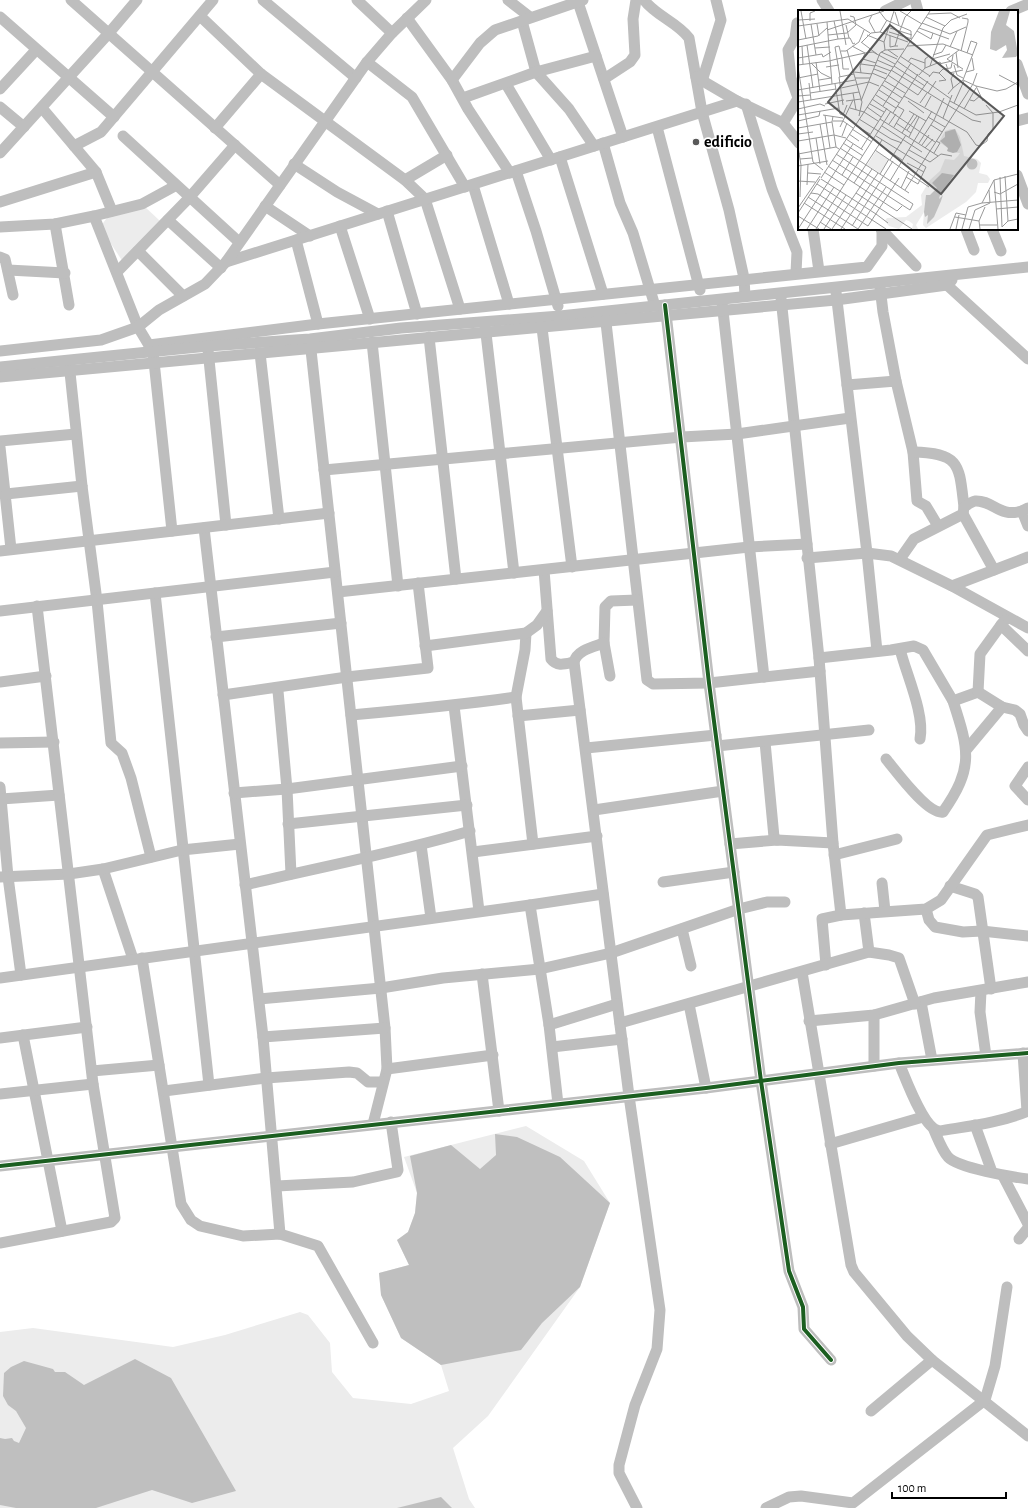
<svg xmlns="http://www.w3.org/2000/svg" width="1028" height="1508" font-family="'Alegreya Sans',sans-serif">
<rect width="100%" height="100%" fill="#fff"/>
<g fill="#ececec">
<polygon points="144,206 160,221 123,262 100,227 110,214"/>
<polygon points="526,1126 584,1161 610,1203 580,1287 488,1416 453,1448 469,1499 475,1508 0,1508 0,1332 33,1328 173,1347 225,1335 300,1312 308,1315 330,1343 332,1372 353,1398 411,1404 449,1391 441,1365 401,1338 381,1295 379,1273 409,1265 397,1240 408,1232 415,1213 417,1193 404,1157"/>
</g>
<g fill="#bfbfbf">
<polygon points="495,1134 517,1137 560,1157 610,1203 580,1287 542,1323 521,1350 441,1365 401,1338 381,1295 379,1273 409,1265 397,1240 408,1232 415,1213 417,1193 410,1156 451,1145 480,1169 496,1155"/>
<polygon points="135,1359 171,1378 236,1491 192,1503 152,1490 96,1508 16,1508 0,1505 0,1438 5,1439 12,1438 14,1441 19,1443 26,1428 16,1411 8,1405 3,1396 4,1373 11,1367 24,1361 53,1369 55,1372 65,1372 84,1385"/>
<polygon points="441,1497 452,1508 397,1508"/>
</g>
<g fill="none" stroke-linecap="round" stroke-linejoin="round">
<g stroke="#bebebe" stroke-width="11">
<polyline points="71,0 280,185"/>
<polyline points="263,0 356,78"/>
<polyline points="357,0 392,33"/>
<polyline points="508,0 530,17"/>
<path d="M644,0C656,16 677,22 689,38L702,112L729,210L744,278L745,296"/>
<polyline points="822,0 829,11"/>
<polyline points="915,0 918,11"/>
<polyline points="578,2 623,137"/>
<polyline points="885,11 907,0"/>
<polyline points="1011,11 1028,4"/>
<polyline points="200,16 261,74 405,180 425,199 460,309"/>
<polyline points="0,17 114,117"/>
<polyline points="407,18 452,80 468,109 510,173"/>
<polyline points="522,21 536,72 569,109 594,146"/>
<polyline points="797,23 795,38 788,50 791,78 798,98"/>
<polyline points="367,62 412,97 465,187"/>
<polyline points="1017,64 1028,94"/>
<polyline points="696,77 737,101 783,123 799,97"/>
<polyline points="604,79 630,62 635,55 633,19 636,0"/>
<polyline points="452,80 480,43 495,30 583,0"/>
<polyline points="702,81 721,20 716,0"/>
<polyline points="506,84 551,160"/>
<polyline points="0,89 36,50"/>
<polyline points="463,98 536,72 596,56"/>
<polyline points="746,104 772,189 797,252 796,273"/>
<polyline points="0,107 24,127"/>
<polyline points="42,108 96,172 112,211"/>
<polyline points="1017,121 1028,118"/>
<polyline points="783,123 799,143"/>
<polyline points="657,127 700,290"/>
<polyline points="215,128 261,74"/>
<polyline points="123,136 239,242"/>
<polyline points="603,143 620,203 633,233 655,306"/>
<polyline points="74,146 101,132 213,0"/>
<polyline points="0,153 109,33 137,0"/>
<polyline points="560,157 603,294"/>
<polyline points="294,164 337,192 378,214"/>
<polyline points="516,171 536,231 558,306"/>
<polyline points="1017,175 1028,204"/>
<polyline points="405,180 447,155"/>
<polyline points="473,185 509,304"/>
<polyline points="0,202 96,172"/>
<polyline points="265,206 310,236"/>
<polyline points="387,211 417,314"/>
<polyline points="94,216 138,327 153,352 172,531"/>
<polyline points="168,220 221,268"/>
<polyline points="55,224 69,305"/>
<polyline points="340,226 370,319"/>
<polyline points="0,227 55,224 94,216 142,204 175,186"/>
<polyline points="813,229 819,271"/>
<polyline points="881,229 916,266"/>
<polyline points="966,229 974,250"/>
<polyline points="992,229 1001,251"/>
<polyline points="296,240 318,324"/>
<polyline points="138,251 183,296"/>
<polyline points="0,257 5,259 13,295"/>
<polyline points="226,262 737,101"/>
<polyline points="8,270 65,273"/>
<polyline points="117,272 189,198 235,145"/>
<polyline points="952,280 947,285 1028,359"/>
<polyline points="880,287 883,312 896,381"/>
<polyline points="836,292 867,553 877,651"/>
<polyline points="781,298 819,658 833,843 841,915"/>
<polyline points="722,302 764,677"/>
<polyline points="665,305 709,683 761,1081 789,1271 803,1307 804,1329 831,1360"/>
<polyline points="605,314 647,680 653,684 709,683 820,671"/>
<polyline points="541,320 572,567"/>
<polyline points="485,325 514,573"/>
<polyline points="429,337 456,579"/>
<polyline points="310,341 385,1028 387,1069 373,1124"/>
<polyline points="372,342 398,586"/>
<polyline points="149,345 318,324 867,267 882,246 882,231"/>
<polyline points="208,350 226,525"/>
<polyline points="0,351 101,340 138,327 159,310 205,284 226,262 367,62 392,33 426,0"/>
<polyline points="260,353 279,519"/>
<polyline points="69,363 82,486 97,601 111,743 122,753 131,778 151,857"/>
<polyline points="0,367 208,346 310,339 401,328 560,316 1028,267"/>
<polyline points="0,377 836,300 947,285"/>
<polyline points="847,385 896,381 913,452 917,501 926,506 938,526"/>
<polyline points="0,441 76,434"/>
<polyline points="0,447 11,549"/>
<path d="M913,452C961,453 959,465 964,507"/>
<polyline points="324,470 682,437 737,434 850,418"/>
<polyline points="6,494 82,486"/>
<polyline points="1028,508 1022,511 1028,526"/>
<polyline points="963,514 994,570"/>
<polyline points="204,528 263,1037 280,1234"/>
<polyline points="0,551 329,513"/>
<polyline points="807,558 867,553 891,556 952,586 1028,628"/>
<path d="M900,559L914,539L963,514L964,507C967,505 971,502 975,501C993,500 999,518 1022,511"/>
<path d="M544,570L551,659C557,667 565,664 574,662"/>
<polyline points="952,586 1028,557"/>
<polyline points="338,592 749,547 807,544"/>
<polyline points="155,593 209,1085"/>
<path d="M637,600L611,601L605,607L604,643C593,647 577,650 574,662L629,1096L660,1310L657,1349L635,1405L619,1465V1473L637,1508"/>
<polyline points="0,611 335,572"/>
<polyline points="1005,620 1001,625 1028,651"/>
<polyline points="526,633 525,650 516,697 533,844"/>
<polyline points="216,637 341,623"/>
<polyline points="604,643 610,676"/>
<polyline points="425,646 526,633 537,625 547,611"/>
<path d="M900,649C906,674 925,714 920,739"/>
<polyline points="819,658 891,650 914,646 923,650 953,701 978,692"/>
<polyline points="0,682 46,676"/>
<polyline points="275,688 278,691 287,789 291,874"/>
<polyline points="978,692 980,654 1001,625"/>
<polyline points="978,692 1002,707 1015,710 1020,714 1024,725 1028,731"/>
<polyline points="223,695 347,677 428,668 418,583"/>
<polyline points="454,706 479,911"/>
<path d="M351,715C406,710 461,705 516,697"/>
<polyline points="518,716 580,710"/>
<polyline points="765,742 774,837 777,840"/>
<polyline points="0,743 54,742"/>
<polyline points="717,746 869,730"/>
<polyline points="586,748 716,735"/>
<polyline points="967,749 1002,707"/>
<path d="M886,759C896,771 928,815 943,812C974,768 969,750 953,701"/>
<polyline points="1028,767 1015,786 1028,800"/>
<polyline points="0,787 8,877 21,975"/>
<polyline points="234,793 287,789 462,766"/>
<polyline points="1,799 59,795"/>
<polyline points="594,810 723,791"/>
<polyline points="288,824 467,805"/>
<polyline points="730,844 777,840 833,843"/>
<polyline points="421,845 431,918"/>
<polyline points="473,852 597,836"/>
<polyline points="834,855 897,839"/>
<polyline points="103,869 133,959"/>
<polyline points="0,877 69,874 103,869 182,850 240,844"/>
<polyline points="663,882 734,872"/>
<polyline points="882,883 885,911"/>
<path d="M245,885C320,867 396,853 470,831"/>
<polyline points="950,886 975,894 978,897 991,989"/>
<polyline points="530,905 549,1025 558,1104"/>
<polyline points="926,909 929,920 935,927 963,932 982,931 1028,936"/>
<polyline points="864,913 869,952"/>
<polyline points="682,929 691,966"/>
<polyline points="142,958 181,1204 191,1220 200,1226 243,1236 280,1234 318,1246 373,1343"/>
<polyline points="826,965 822,919 841,915 926,909 941,900 987,835 1028,825"/>
<polyline points="802,972 851,1265 854,1272 907,1336 932,1360 1028,1436"/>
<polyline points="482,974 499,1111"/>
<polyline points="0,978 530,905 603,894"/>
<polyline points="981,991 980,1012 986,1056"/>
<polyline points="259,999 381,988 443,978 540,969 611,953 739,909 767,902 785,902"/>
<polyline points="921,1002 932,1060"/>
<polyline points="689,1004 706,1088"/>
<polyline points="809,1021 874,1015 934,998 1028,982"/>
<polyline points="620,1023 869,952 889,955 899,958 915,1004"/>
<polyline points="549,1025 617,1004"/>
<polyline points="23,1035 62,1231"/>
<polyline points="263,1037 385,1028"/>
<polyline points="0,1038 87,1027"/>
<polyline points="552,1047 622,1039"/>
<polyline points="1023,1053 1027,1111"/>
<path d="M899,1063C906,1079 923,1128 939,1131C969,1126 1000,1123 1028,1111"/>
<polyline points="874,1066 874,1015"/>
<polyline points="387,1069 493,1055"/>
<polyline points="92,1071 159,1065"/>
<polyline points="164,1091 266,1078 349,1072 357,1073 368,1082 383,1082"/>
<polyline points="0,1094 93,1084"/>
<polyline points="975,1125 992,1172"/>
<path d="M934,1130C938,1139 942,1150 948,1157C958,1168 1012,1177 1028,1179"/>
<polyline points="830,1144 923,1117"/>
<polyline points="0,1166 706,1088 899,1063 1028,1053"/>
<polyline points="1003,1176 1028,1224"/>
<polyline points="277,1186 353,1182 397,1172 398,1170 391,1122"/>
<polyline points="1019,1239 1028,1228"/>
<polyline points="0,1243 111,1222 115,1218 93,1084 37,606"/>
<polyline points="871,1411 932,1360"/>
<polyline points="766,1508 789,1497 801,1496 853,1503 985,1400 995,1366 1007,1287"/>
</g>
<g stroke="#fff" stroke-width="6">
<g id="cycleway">
<polyline points="665,305 709,683 761,1081 789,1271 803,1307 804,1329 831,1360"/>
<polyline points="0,1166 706,1088 899,1063 1028,1053"/>
</g>
</g>
<use href="#cycleway" stroke="#1b5e20" stroke-width="4"/>
</g>
<circle fill="#595959" stroke="#fff" stroke-width="1.5" cx="696" cy="142" r="4"/>
<g text-anchor="middle" dominant-baseline="central" stroke-width="3.5" stroke-linejoin="round" paint-order="stroke">
<g font-size="16" font-weight="bold" fill="#000" stroke="#fff" text-anchor="start">
<text x="704" y="142">edificio</text>
</g>
</g>
<g transform="translate(798 10)">
<rect width="220" height="220" fill="#fff"/>
<path d="M153,119H157L162,127L166,146L179,149L183,153L181,163L189,165L192,169L190,173H180L178,182L168,192L128,218L125,215L126,202L118,215L120,219H114L115,214L111,211L108,210L101,219L91,216L87,211L89,208L108,207L124,195L123,185L132,170L142,161L147,149L156,150L160,146L162,143L150,142V138L141,132L147,121ZM78,141L91,149L82,163L69,155Z" fill="#ececec"/>
<path d="M201,1H212L208,15L216,21L220,44L218,47L204,48L209,40L208,35L198,41L192,39L193,22ZM157,119L163,135L159,142L155,143L149,141L150,138L142,131L147,127V122ZM168.5 154a5.5 5.5 0 1 1 11 0a5.5 5.5 0 1 1-11 0ZM144,163L156,165L142,185L141,189L145,185L143,191L136,207L129,214L130,205L127,207L126,202L128,185H132L139,178L134,173Z" fill="#bfbfbf"/>
<path fill="none" stroke="#999" stroke-width="1" d="M3,1L8,29M42,1L48,35M81,1L88,10L113,21V28M102,1L124,14M97,2L101,15M130,4L153,3L162,8M74,5L71,11L77,22M128,7L147,16M0,10L17,9M12,11V3L17,1M36,11L40,29L52,28L55,34L57,33M29,12L34,74M124,13L152,24L168,17M19,14L21,26M48,15L51,28M0,16L50,9L72,23M92,18L114,25M121,18L151,29M29,20L86,1M119,21L133,29L135,23M82,22L89,10M91,22L114,29M30,25L49,23L58,15L56,7L52,6M69,25L86,32L87,40L82,43M92,26V37L97,36M0,30L20,26L29,18M63,32L79,44M64,32L73,23L82,22L110,32M86,32L96,1M9,35L15,78M4,36L5,54M54,36L67,43L75,42L97,54M100,36H97L100,26L107,7L113,1M109,36L145,34L175,45M0,37L40,29M152,37L159,21M17,38L32,37M49,40L64,92L61,106M87,40L106,39M90,40L100,47M161,40L149,49L165,59M43,41H48L61,32L66,20M163,41L170,12V9L164,8M83,42L99,49M158,42L160,58M18,45L24,44L25,47L33,42M135,45L144,42L148,35M102,46L132,66M0,48L18,45L13,14M39,49L42,67M65,49L78,53M134,49L152,44M79,50L95,57M99,51L153,89M18,52L22,81M110,52L113,48L127,53M13,53L23,63L33,68M63,54L77,56M141,54L154,51L155,45M148,54L151,63L165,60M0,55L31,51L39,49L44,48L41,36L37,37L39,49M77,55L93,61M156,55L159,65L165,68M96,56L127,76M132,56L145,18L153,10L169,4M0,57L15,152L25,160M28,57L41,55M127,58V49L131,46M51,59H45L44,48L67,43L62,56L63,63M76,59L89,64M93,60L174,110L183,112M56,62L74,64M168,62L176,60L174,48M74,63L88,69M141,63L148,70L141,71M90,65L120,85L130,71M121,65L127,58L142,52L143,54M201,65L220,75M41,67L45,95M41,67L56,64M131,67L135,62L141,63L145,59L153,58L154,53M0,68L20,64M57,68H72M21,70L33,68M165,70L178,76L185,91M87,71L107,83M11,73L13,90M37,74L42,104L45,105L49,95M84,75L104,88M178,76L199,81L208,79L220,72M43,78L71,72L81,76M155,78L165,70L179,33L173,31L169,43M0,80L57,70M81,80L101,93M12,83L38,79M55,83L58,100M130,83L138,71M150,84L155,78L153,69L156,63M78,85L98,98M0,86L12,85M106,86L169,122L178,135L182,136L189,131L190,124L195,119V103L188,95M74,89L137,132M172,90L176,91L183,85M48,91L63,89M63,91L82,43M110,91L126,103M152,91L178,105L201,102L220,95M0,92L61,82M122,93L129,83M156,93L166,71M27,94L46,90M72,94L86,102M85,96L113,53M69,97L83,107M127,97L133,86M52,98L66,102L80,111M0,99L22,94L27,96M166,99L178,78M111,101L128,111M95,103L120,64M0,105L41,98M25,105L45,108M27,105L32,138M35,106L34,112L38,137M130,107L147,117M145,108L154,85M61,109L93,129L104,133M82,109L140,146M0,111L21,106L22,101M35,111H45L55,118M98,113L113,123M22,114L29,155M91,114L98,104M57,115L72,124M133,115L144,122M84,116L124,142M42,117L55,90M96,117L106,100L99,96M0,118L34,112M54,119L74,132M109,120L119,106M104,123L116,104M0,124L15,122M51,124L61,131M44,126L49,113M78,126L128,157L120,174L108,167M111,127L121,107M18,128L22,154M48,129L65,140M0,131L36,125L48,128M45,133L65,146M121,133L136,110L146,88M81,134L104,150M124,135L131,125M0,137L3,155L2,187M42,138L111,183M127,138L135,129M63,139L89,98M77,140L131,177M111,140L132,152L143,144L154,146M136,143L142,133L138,131M0,144L38,137L41,139M2,149L14,148M34,150L112,200L115,194L38,144M92,150L108,125M109,153L126,162M0,156L30,151M30,156L99,201L104,196M26,162L46,175M10,163L23,164M82,164L91,149M44,165L55,147M207,166L210,211M202,167L204,217M23,168L132,1M23,169L78,204M0,171L17,172M92,171L134,101M56,173L84,130M19,174L88,219M9,175L10,154M103,178L111,161M107,180L175,74L179,63M196,182L202,184L220,174M13,183L20,184L70,216L101,168M58,183L114,219M10,187L60,219M6,193L47,219M184,193L196,170M0,198L22,166M198,199L220,197M0,203L22,169M78,204L90,213M0,206L21,219M157,207L181,211M22,212L33,219M182,215H199M54,216L95,151M204,217L210,211L220,209M0,219L55,134M9,219L36,177M18,219L93,101M26,219L48,185M34,219L74,159M43,219L80,163M60,219L88,177M152,219L158,203L168,205M158,219L161,205M164,219L170,197L184,193L220,190M171,219L177,200L192,193L191,180M182,219L181,211L187,197M200,219L196,170L220,164"/>
<path fill="#595959" fill-opacity="0.15" stroke="#595959" stroke-width="2" d="M92,15L206,106L143,184L30,92Z"/>
<rect width="220" height="220" fill="none" stroke="#000" stroke-width="2"/>
</g>
<path d="M892 1492v6h114v-6" fill="none" stroke="#000000" stroke-width="2"/>
<text x="898" y="1492" font-size="12" fill="#000000" stroke="#ffffff" stroke-width="3" paint-order="stroke">100 m</text>
</svg>
